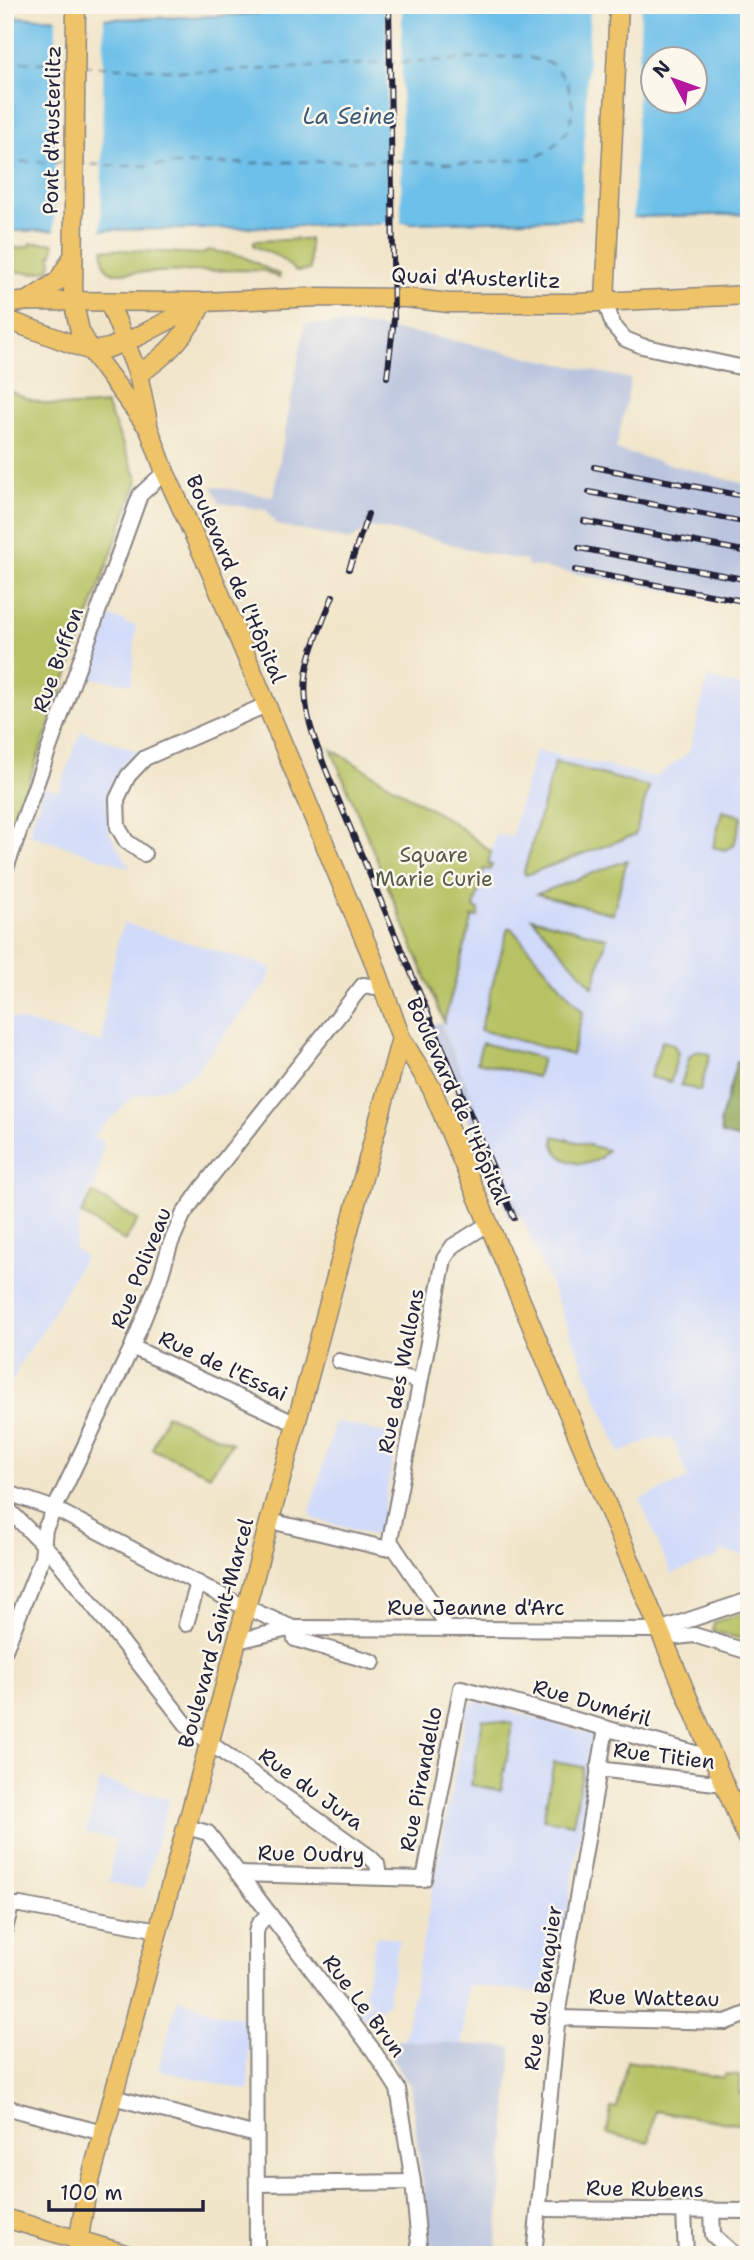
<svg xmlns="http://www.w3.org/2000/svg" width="754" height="2260" font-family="'Shantell Sans',sans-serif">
<rect width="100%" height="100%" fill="#fbf7ec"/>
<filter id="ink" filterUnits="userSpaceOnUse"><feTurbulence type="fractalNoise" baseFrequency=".0143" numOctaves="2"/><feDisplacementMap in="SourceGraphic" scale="14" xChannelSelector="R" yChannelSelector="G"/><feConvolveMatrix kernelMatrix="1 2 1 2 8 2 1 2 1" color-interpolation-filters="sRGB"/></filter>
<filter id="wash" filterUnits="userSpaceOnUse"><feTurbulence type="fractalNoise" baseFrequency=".00686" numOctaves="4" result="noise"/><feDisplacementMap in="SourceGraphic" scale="28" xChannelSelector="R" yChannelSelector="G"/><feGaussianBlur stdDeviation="1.57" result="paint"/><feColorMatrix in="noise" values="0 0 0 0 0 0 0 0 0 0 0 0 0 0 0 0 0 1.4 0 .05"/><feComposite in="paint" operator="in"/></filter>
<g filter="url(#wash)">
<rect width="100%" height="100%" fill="#f1e5c9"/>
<g fill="#d0daf9">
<polygon points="106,616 125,621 125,624 136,625 132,684 84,677"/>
<polygon points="708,677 749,689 749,1557 720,1550 718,1557 671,1574 640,1499 688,1479 673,1440 657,1437 620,1453 442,1025 473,916 479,910 473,908 484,869 491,870 492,865 488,864 496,834 511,837 535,750 656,777 689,752"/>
<polygon points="81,731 138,751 123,764 116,775 108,796 107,809 110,834 131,868 28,834 44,787 59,791"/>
<polygon points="124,923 273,968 265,985 194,1073 171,1086 133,1097 92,1137 104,1141 95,1189 91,1188 81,1214 74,1249 85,1256 45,1327 16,1370 18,1371 5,1392 5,1016 102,1043 105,1006 118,939"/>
<polygon points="335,1421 398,1436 379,1531 372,1535 314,1519 310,1512"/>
<polygon points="477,1701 594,1735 596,1739 553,1994 467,1985 463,2044 404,2041 467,1708"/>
<polygon points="100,1780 169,1799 144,1890 109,1882 115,1839 86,1833"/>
<polygon points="376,1936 399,1939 387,2004 363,2019 358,2012 371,2002 364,1993"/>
<polygon points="178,1998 218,2014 249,2018 249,2091 158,2070"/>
</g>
<g fill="#bac4de">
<polygon points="305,324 351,324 432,336 631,379 616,450 749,485 749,605 527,565 527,561 474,551 435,539 371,527 350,540 277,525 266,510 220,503 212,486 273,497"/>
<polygon points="440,1022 522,1215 510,1219 431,1030 430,1026"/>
<polygon points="379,2039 512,2047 496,2255 431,2247 410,2086"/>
</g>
<g fill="#b6c264" stroke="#6c7250" stroke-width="2">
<polygon points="309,239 310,270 296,271 277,256 254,246 254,241"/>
<polygon points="31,243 54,243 53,254 50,255 52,260 49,270 34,273 5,271 5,250 30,246"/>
<path d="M103,249L203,254L208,250L242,256L280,275L279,278L265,271L243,270L114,273C102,269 104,260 103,249Z"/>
<path d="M5,387C32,407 73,408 106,404L138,480L5,848Z"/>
<polygon points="331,749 457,825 491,852 488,864 492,865 490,870 484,869 474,908 479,910 478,917 473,916 444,1022"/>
<polygon points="555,762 649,787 635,835 526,875 524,872"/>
<polygon points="722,811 742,816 734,845 725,850 713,847"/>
<polygon points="627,860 613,914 537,894"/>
<polygon points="532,918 607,938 593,987"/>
<polygon points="508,928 511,928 583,1012 572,1055 480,1030"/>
<polygon points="662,1041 673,1044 678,1052 671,1082 650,1077"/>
<polygon points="482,1043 542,1058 537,1077 477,1062"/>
<polygon points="698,1051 710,1054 700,1091 681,1085 690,1055"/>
<path d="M554,1136L607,1150C594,1173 550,1165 554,1136Z"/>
<polygon points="93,1193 138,1220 125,1241 81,1214"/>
<polygon points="166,1415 232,1443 210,1475 152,1449"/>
<polygon points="749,1611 749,1641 713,1631 714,1622"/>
<polygon points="483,1719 513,1724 501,1791 471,1785"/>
<polygon points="554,1762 583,1767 573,1824 543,1819"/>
<polygon points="627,2061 724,2078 725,2074 739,2075 739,2094 749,2090 749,2126 655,2111 649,2142 607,2134 611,2108 617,2108"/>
</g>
<polygon fill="#90a85a" stroke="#59654a" stroke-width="2" points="737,1061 749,1065 749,1126 745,1140 722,1134 720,1122"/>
<path fill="#6dc0e9" stroke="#487192" stroke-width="2" fill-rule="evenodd" d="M611,5H749V214L190,229L5,231V17C87,20 169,19 251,14C294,11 336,7 378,6L379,10ZM652,60H694V102H652Z"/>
<g fill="#f1e5c9">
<polygon points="409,5 409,8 402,10 401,223 408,223 411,227 379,228 381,223 388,223 386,10 379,10 378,5"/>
<polygon points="590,5 641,5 633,221 581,223"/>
<polygon points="56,16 104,16 101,233 54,233"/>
</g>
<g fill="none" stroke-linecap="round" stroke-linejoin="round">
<g stroke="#3c5978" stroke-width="2" stroke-dasharray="9 7" stroke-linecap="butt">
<polyline points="5,61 66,64"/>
<polyline points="82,65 208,72 524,56 552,64 567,81 573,107 570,127 551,149 535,158 470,164 375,160 124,166 83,164"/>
<polyline points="5,161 67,163"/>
</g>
</g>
</g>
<g filter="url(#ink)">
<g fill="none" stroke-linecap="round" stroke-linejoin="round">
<g stroke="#8a8482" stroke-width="18">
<g id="minor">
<polyline points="605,301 613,325 625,339 642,346 749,369"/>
<polyline points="144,854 126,841 118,827 117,799 128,776 145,758 266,705"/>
<polyline points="5,871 140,495 165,472"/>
<polyline points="132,1347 296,1424"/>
<polyline points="339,1361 419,1381"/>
<polyline points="5,1492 55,1509 234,1602 293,1628"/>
<polyline points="5,1506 55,1557 190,1729 370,1857 377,1864 379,1876"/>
<polyline points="270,1521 384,1548 394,1547 443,1619 444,1628"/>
<polyline points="394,1547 390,1541 391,1535 444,1259 453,1246 488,1224"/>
<polyline points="186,1624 198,1583"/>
<polyline points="293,1628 295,1639 373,1662"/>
<polyline points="659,1630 677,1637 694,1635 749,1652"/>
<polyline points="237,1641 293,1628 659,1630 749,1600"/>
<polyline points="5,1650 42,1558 45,1529 132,1347 160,1278 170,1245 183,1215 202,1188 359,990 363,985 383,988"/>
<polyline points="598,1769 724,1784"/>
<polyline points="187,1827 208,1833 373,2050 398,2089 413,2182 420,2255"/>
<polyline points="238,1874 424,1879 461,1688 713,1758"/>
<polyline points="5,1905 20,1905 159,1930"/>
<polyline points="5,1929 11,1906"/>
<polyline points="558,2018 726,2022 749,2013"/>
<polyline points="113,2097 256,2135"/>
<polyline points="5,2107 103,2133"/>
<polyline points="257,2184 413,2182"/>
<polyline points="540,2209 749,2211"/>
<polyline points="684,2211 686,2255"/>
<polyline points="712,2211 713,2235 735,2255"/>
<polyline points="257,2255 256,1933 258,1925 269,1913"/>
<polyline points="534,2255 559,2004 606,1728"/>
</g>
</g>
<g stroke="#8a8482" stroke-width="21">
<g id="major">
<polyline points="76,5 73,301 80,331 91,351 149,429 165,472 213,577 372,957 401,1038 432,1089 749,1843"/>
<polyline points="28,301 58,281 72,258"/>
<polyline points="605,301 619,5"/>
<polyline points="109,302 138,374 148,422"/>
<polyline points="5,304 28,301 203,302 319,297 406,298 449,303 577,303 749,295"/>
<polyline points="5,319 91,351 109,348 139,336 200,304"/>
<path d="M138,374C168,356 188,333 203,302"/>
<polyline points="5,2218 129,2255"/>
<polyline points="76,2255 86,2196 401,1038"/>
</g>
</g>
<use href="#minor" stroke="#fff" stroke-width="14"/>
<use href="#major" stroke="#efc469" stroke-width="18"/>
<g stroke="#22223b" stroke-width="6">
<g id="rail">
<polyline points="387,377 394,319 389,5"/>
<polyline points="594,467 749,497"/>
<polyline points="589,492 749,523"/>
<polyline points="584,521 749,552"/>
<polyline points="579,548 749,580"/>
<polyline points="349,569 368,514"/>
<polyline points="575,570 749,602"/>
<path d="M333,596C325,616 316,636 310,657C296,703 316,745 333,787L514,1218"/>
</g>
</g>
<use href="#rail" stroke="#fbf7ec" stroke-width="3.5" stroke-dasharray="10" stroke-linecap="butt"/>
</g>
</g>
<g text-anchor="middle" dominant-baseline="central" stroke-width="5" stroke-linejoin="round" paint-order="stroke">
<g font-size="21" fill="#22223b" stroke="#fbf7ec">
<text transform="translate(52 130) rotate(-89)">Pont d'Austerlitz</text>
<text transform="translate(476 278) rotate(2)">Quai d'Austerlitz</text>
<text transform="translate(236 579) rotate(67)">Boulevard de l'Hôpital</text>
<text transform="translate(58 660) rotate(-70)">Rue Buffon</text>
<text transform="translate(458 1101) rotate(66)">Boulevard de l'Hôpital</text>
<text transform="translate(141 1268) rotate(-68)">Rue Poliveau</text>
<text transform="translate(223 1366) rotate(25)">Rue de l'Essai</text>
<text transform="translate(401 1371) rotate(-79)">Rue des Wallons</text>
<text x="476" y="1608">Rue Jeanne d'Arc</text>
<text transform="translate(216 1633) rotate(-75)">Boulevard Saint-Marcel</text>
<text transform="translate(592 1703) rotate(16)">Rue Duméril</text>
<text transform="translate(664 1756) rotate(7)">Rue Titien</text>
<text transform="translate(421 1779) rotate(-79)">Rue Pirandello</text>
<text transform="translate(311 1789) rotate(36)">Rue du Jura</text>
<text transform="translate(311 1854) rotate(1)">Rue Oudry</text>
<text transform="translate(543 1988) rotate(-82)">Rue du Banquier</text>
<text transform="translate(654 1998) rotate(1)">Rue Watteau</text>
<text transform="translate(364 2006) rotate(53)">Rue Le Brun</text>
<text transform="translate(645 2189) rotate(1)">Rue Rubens</text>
</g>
<g font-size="21" fill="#565a49" stroke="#fbf7ec">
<text x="434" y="855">Square<tspan x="434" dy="24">Marie Curie</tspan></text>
</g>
<g font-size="23" font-style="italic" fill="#3c5978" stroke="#fbf7ec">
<text x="349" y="116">La Seine</text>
</g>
</g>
<rect width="754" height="2260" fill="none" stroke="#fbf7ec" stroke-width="28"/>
<g transform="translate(674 80) rotate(311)"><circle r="33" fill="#fbf7ec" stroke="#a4a2a5" stroke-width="2"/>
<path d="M0-5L12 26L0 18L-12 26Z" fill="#b5179e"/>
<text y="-10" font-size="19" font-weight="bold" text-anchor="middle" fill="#22223b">N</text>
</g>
<path d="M49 2200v10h154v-10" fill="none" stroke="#22223b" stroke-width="3.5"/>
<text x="60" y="2200" font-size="21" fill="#22223b" stroke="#fbf7ec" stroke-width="5" paint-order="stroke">100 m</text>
</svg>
